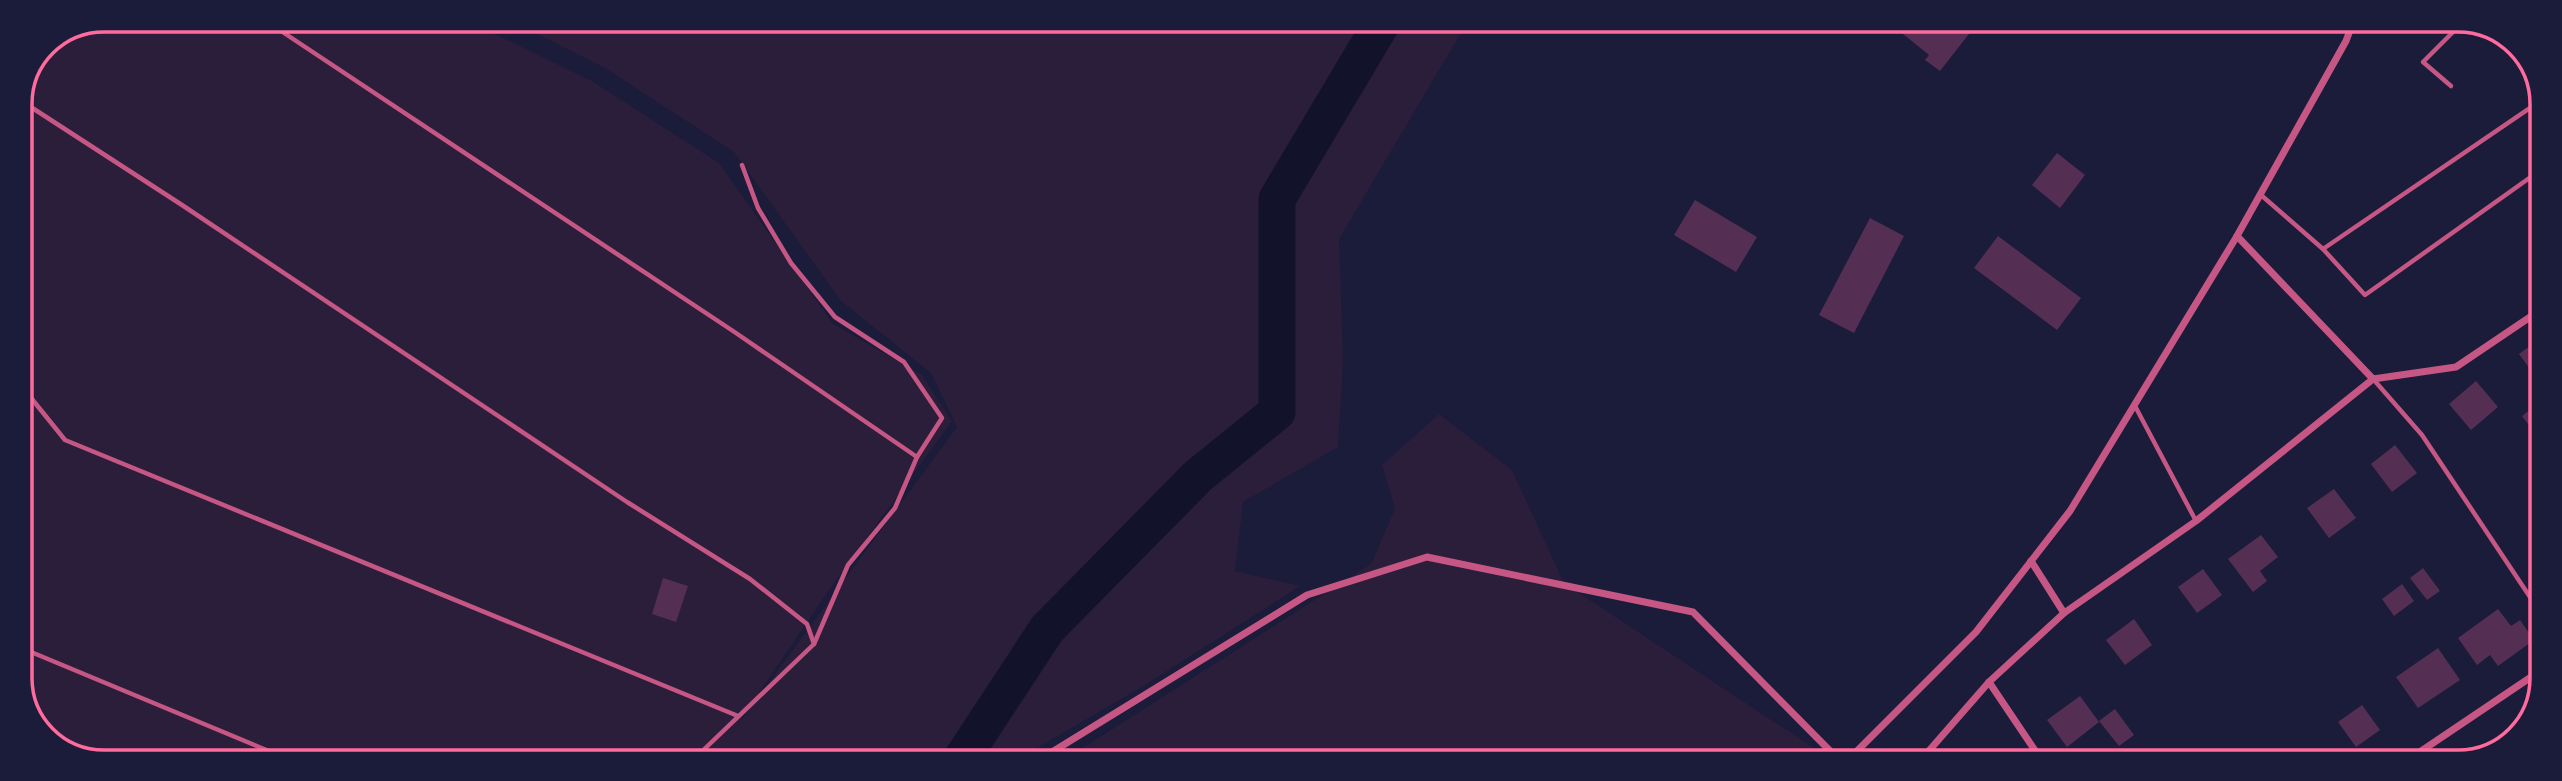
<svg xmlns="http://www.w3.org/2000/svg" width="2562" height="781" font-family="'Work Sans',sans-serif">
<rect width="100%" height="100%" fill="#1b1b3a"/>
<g fill="#2a1e3b">
<polygon points="103,19 466,20 592,81 719,163 833,324 922,375 952,421 831,587 731,734 957,427 931,373 841,301 734,152 605,68 509,20 1468,21 1339,239 1343,361 1338,447 1243,502 1235,571 1300,586 1142,687 1016,760 81,759 37,729 19,684 19,103 44,44"/>
<polygon points="1439,414 1512,470 1564,583 1826,756 1824,761 1064,760 1371,564 1395,509 1382,465"/>
</g>
<g fill="none" stroke-linecap="round" stroke-linejoin="round">
<polyline stroke="#12122b" stroke-width="37" points="961,760 1047,629 1198,476 1277,412 1277,199 1383,21"/>
</g>
<g fill="#542f53">
<polygon points="1887,21 1950,22 1953,24 1955,22 1971,22 1976,25 1940,71 1925,60 1929,55"/>
<polygon points="2057,153 2085,175 2060,208 2032,185"/>
<polygon points="1695,200 1757,237 1736,272 1674,235"/>
<polygon points="1870,218 1904,236 1854,333 1819,315"/>
<polygon points="1998,236 2081,298 2057,330 1974,268"/>
<polygon points="2541,338 2541,378 2538,380 2519,354"/>
<polygon points="2476,381 2498,407 2471,430 2449,404"/>
<polygon points="2541,401 2541,441 2522,416"/>
<polygon points="2395,445 2417,473 2392,492 2371,464"/>
<polygon points="2334,489 2356,518 2329,538 2307,508"/>
<polygon points="2261,535 2278,557 2260,571 2267,581 2253,592 2228,559"/>
<polygon points="2423,568 2440,591 2427,600 2410,578"/>
<polygon points="2203,569 2222,595 2197,613 2178,587"/>
<polygon points="663,578 688,586 676,622 652,614"/>
<polygon points="2402,584 2414,601 2394,616 2382,599"/>
<polygon points="2498,609 2511,626 2520,620 2534,640 2498,666 2490,655 2477,665 2458,638"/>
<polygon points="2134,619 2152,645 2125,665 2106,640"/>
<polygon points="2438,648 2460,680 2418,708 2396,677"/>
<polygon points="2080,696 2099,722 2067,747 2047,720"/>
<polygon points="2362,705 2380,730 2356,747 2338,722"/>
<polygon points="2115,709 2134,735 2119,746 2099,721"/>
<polygon points="2512,734 2514,738 2510,744 2486,753"/>
<polygon points="2302,749 2311,762 2285,762"/>
</g>
<g fill="none" stroke-linecap="round" stroke-linejoin="round">
<g stroke="#c65784" stroke-width="4.5">
<polyline points="263,19 733,331 917,457 895,508 848,565 814,644"/>
<polyline points="2451,86 2423,62 2463,22"/>
<polyline points="20,100 182,205 627,502 750,579 807,624 814,644 693,760"/>
<polyline points="742,165 758,208 791,263 835,317 904,362 942,418 917,457"/>
<polyline points="2261,195 2323,249 2365,295 2542,169"/>
<polyline points="2323,249 2543,99"/>
<polyline points="2374,380 2422,435 2540,612"/>
<polyline points="19,383 65,440 738,716"/>
<polyline points="2135,406 2196,521"/>
<polyline points="19,647 288,759"/>
</g>
<g stroke="#c65784" stroke-width="7">
<polyline points="2237,236 2373,379"/>
<polyline points="2031,561 2064,613"/>
<polyline points="1989,682 2042,761"/>
<polyline points="1039,760 1307,595 1427,557 1693,612 1840,761"/>
<polyline points="1847,761 1976,632 2070,511 2237,236 2346,41 2353,22"/>
<polyline points="1920,761 1989,682 2064,613 2196,521 2373,379 2456,367 2542,309"/>
<polyline points="2405,762 2540,671"/>
</g>
</g>
<path d="M0 0H2562V781H0ZM104 32H2458A72 72 0 0 1 2530 104V678A72 72 0 0 1 2458 750H104A72 72 0 0 1 32 678V104A72 72 0 0 1 104 32Z" fill="#1b1b3a" fill-rule="evenodd"/>
<path fill="none" stroke="#ff6b9d" stroke-width="3.5" d="M104 32H2458A72 72 0 0 1 2530 104V678A72 72 0 0 1 2458 750H104A72 72 0 0 1 32 678V104A72 72 0 0 1 104 32Z"/>
</svg>
